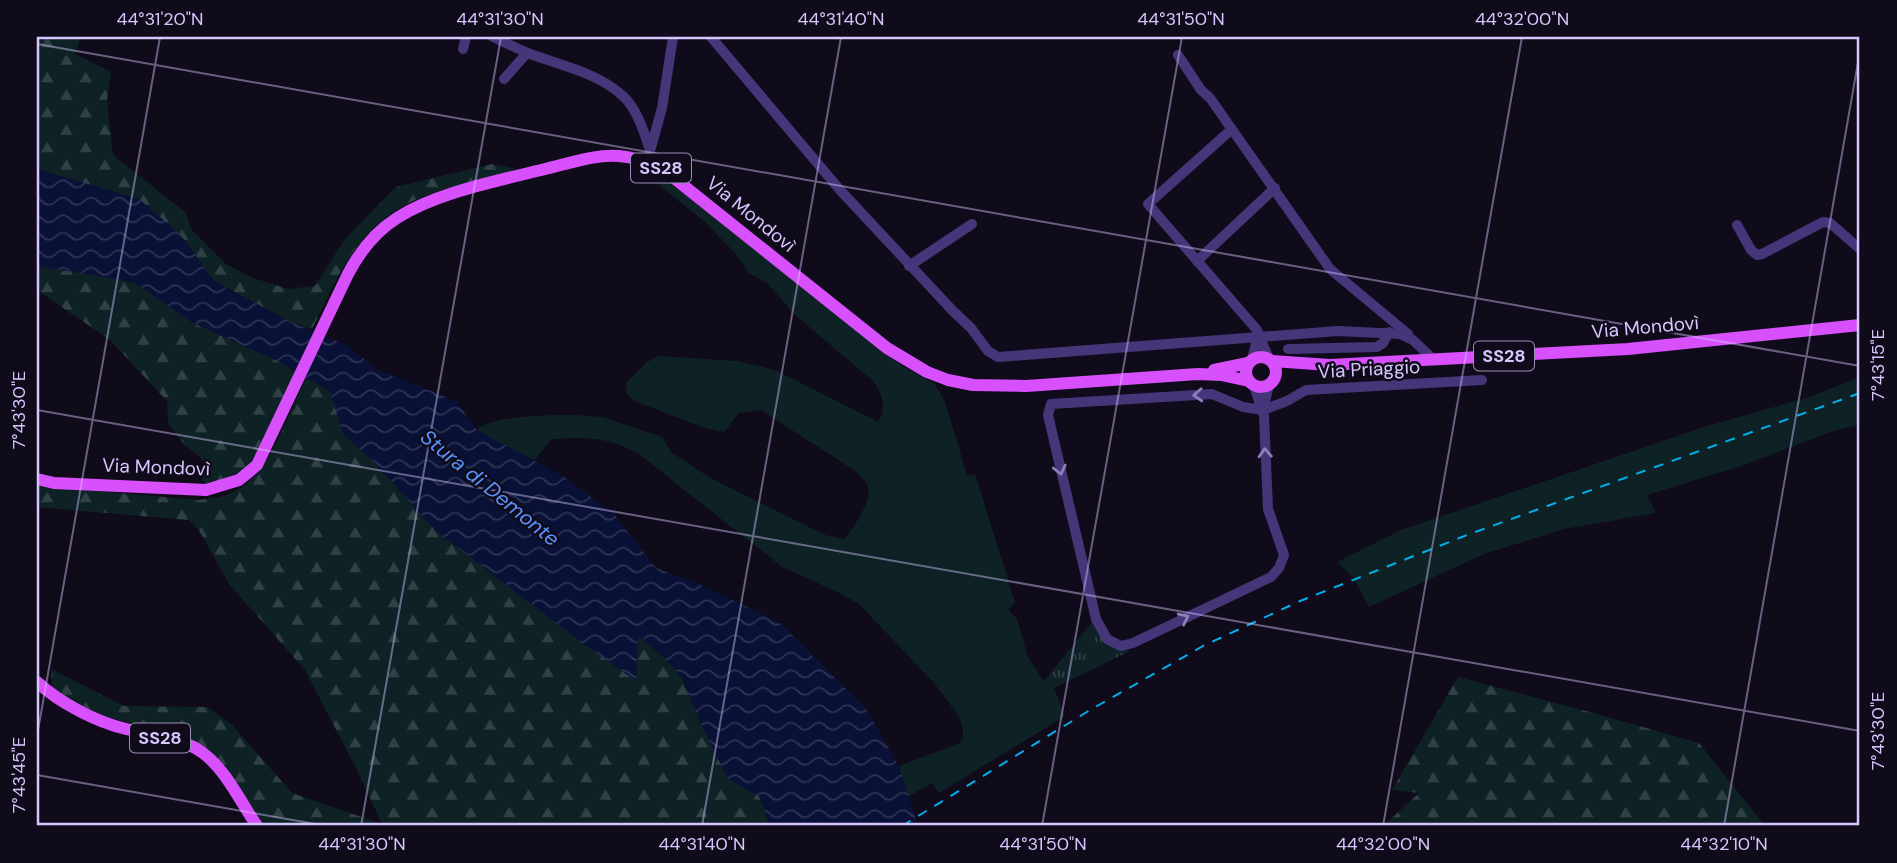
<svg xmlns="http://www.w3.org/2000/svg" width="1897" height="863" font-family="'DM Sans',sans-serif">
<defs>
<pattern id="forest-firs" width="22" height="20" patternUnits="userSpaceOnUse" patternTransform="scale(1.75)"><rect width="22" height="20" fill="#0e2225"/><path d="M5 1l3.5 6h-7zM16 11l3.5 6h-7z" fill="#304146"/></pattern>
<pattern id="park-tufts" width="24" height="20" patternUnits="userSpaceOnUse" patternTransform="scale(1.75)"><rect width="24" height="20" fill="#0e2225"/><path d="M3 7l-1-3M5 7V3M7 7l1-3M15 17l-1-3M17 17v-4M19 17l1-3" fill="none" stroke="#304146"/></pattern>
<pattern id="water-waves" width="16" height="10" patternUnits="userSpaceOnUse" patternTransform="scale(1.75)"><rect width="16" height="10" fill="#091236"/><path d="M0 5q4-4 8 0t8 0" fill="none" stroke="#2c3354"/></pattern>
</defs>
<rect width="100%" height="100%" fill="#100b1b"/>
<g fill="#0e2225">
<path d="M651,170L682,192L904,367L935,384L945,402L967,475L975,474L1015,602L1008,610L1017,619L1028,657L1043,680L1054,688L1065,716L939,793L932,783L907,797L899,766L960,743L963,736V729L958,715L935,684L859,604L838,592L782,567L639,454C607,436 587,437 551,439L535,460L500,444L477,430C489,414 584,412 605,418C624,424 643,431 662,437L671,452L712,479L825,535L845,539C853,528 873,500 868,486C866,481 860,477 857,472L761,410L739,413L724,432L705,428L634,401L627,394L626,383L647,362L659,356L737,361L775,370L878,422C888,409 882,393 873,381L794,314L767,283L749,273L735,253L703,220L662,188Z"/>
<polygon points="1860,377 1860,425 1836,430 1744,465 1647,495 1656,513 1564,529 1484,554 1369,607 1353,577 1337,562 1401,530 1707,426 1810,397"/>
</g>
<g fill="url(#forest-firs)">
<path d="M37,37H81L75,54L111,72L107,100L113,155L186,213L191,229L226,264L253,278L288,289L315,286L345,239L396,187L492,164L522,170C468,183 403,192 366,236C342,262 328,298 312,329L289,321L214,281L180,234L57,176L37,169Z"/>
<polygon points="37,266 134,282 193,323 276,360 296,372 250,465 226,482 205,484 203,479 207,463 183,443 168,423 167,401 110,340 37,290"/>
<path d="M306,378L330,391L344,434L371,459L436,531L635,680L637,635L665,658L682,678L702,726L728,778L759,796L770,826H264L224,765L185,738L108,717L79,705L52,688L51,669L124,706L207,707L232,725L292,793L382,824L356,768L305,670L229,584L200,532L189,520L37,507V486L199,500C212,498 225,497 237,490C270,473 290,411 306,378Z"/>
<polygon points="1458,677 1597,714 1699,743 1765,826 1383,826 1419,793 1392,790"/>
</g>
<polygon fill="url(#park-tufts)" points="1092,622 1099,634 1129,647 1128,652 1054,688 1044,681"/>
<polygon fill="url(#water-waves)" points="37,169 139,199 180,234 214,281 289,321 347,345 376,369 456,401 477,430 563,476 613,513 656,568 697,583 780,623 866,709 899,766 918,826 770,826 759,796 728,779 702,726 682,678 665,658 638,635 636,681 581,642 436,531 371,459 343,434 330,391 276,360 193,323 134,282 37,266"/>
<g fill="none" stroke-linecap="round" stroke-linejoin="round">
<g stroke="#443679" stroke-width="10">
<path d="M493,37C504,42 516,48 528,53C559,65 597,72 623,96C637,109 644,132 650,150"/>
<polyline points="711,37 840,190 952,310 971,328 988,351 998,357 1338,331 1400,334 1413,340 1433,359"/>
<polyline points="463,49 466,37"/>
<polyline points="1178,55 1201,90 1210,98 1330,269 1408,334"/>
<polyline points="504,79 527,53"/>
<polyline points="1232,129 1148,204 1257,330 1269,359"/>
<polyline points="650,151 662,108 673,37"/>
<polyline points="1737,225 1751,250 1757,255 1762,254 1823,222 1830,223 1860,249"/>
<polyline points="1197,261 1275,188"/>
<polyline points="909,266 972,224"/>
<polyline points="1288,349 1377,347 1383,343 1389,332"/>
<polyline points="1252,359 1258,336"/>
<polyline points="1254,386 1264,416 1268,509 1284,555 1279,568 1271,577 1133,643 1121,646 1107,639 1096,619 1048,415 1051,404 1212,394 1243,407 1263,410 1287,401 1306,390 1482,380"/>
<polyline points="1263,410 1269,385"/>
</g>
<g stroke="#d84ffc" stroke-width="12">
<circle cx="1261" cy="372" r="15"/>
<polyline points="1272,361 1330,365 1628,349 1860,325"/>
<polyline points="1214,370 1248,363"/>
<path d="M37,479L54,483L206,490L239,480L257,465L348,274C360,251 375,232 397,218C438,192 498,181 545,169C568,164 594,154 619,156C635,157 650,163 664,170L887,348L927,372L948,380L973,385L1026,386L1198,374L1221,375L1249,381"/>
<path d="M37,682C60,703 96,722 126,729C150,735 183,738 203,753C226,770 241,803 257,826"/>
</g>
<polyline stroke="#04aeec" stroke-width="2" stroke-dasharray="10 9" stroke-linecap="butt" points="902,826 1090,710 1203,646 1300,601 1467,535 1860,393"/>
</g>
<defs><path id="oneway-chevron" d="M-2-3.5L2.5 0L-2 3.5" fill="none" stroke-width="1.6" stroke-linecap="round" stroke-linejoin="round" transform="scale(1.75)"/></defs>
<g stroke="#8d7ebc">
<use href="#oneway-chevron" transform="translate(1198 395) rotate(177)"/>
<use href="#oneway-chevron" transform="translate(1265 453) rotate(-93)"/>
<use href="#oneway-chevron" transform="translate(1060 470) rotate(77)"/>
<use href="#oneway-chevron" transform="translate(1184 618) rotate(-26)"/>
</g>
<path fill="none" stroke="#d6c6fe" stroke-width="2" stroke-opacity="0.45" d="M37,44L1860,366M37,410L1860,731M37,736L160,37M37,775L327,826M361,826L501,37M702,826L841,37M1042,826L1182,37M1383,826L1522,37M1724,826L1860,51"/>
<g text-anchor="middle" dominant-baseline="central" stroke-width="5" stroke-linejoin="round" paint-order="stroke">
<g fill="#100b1b" stroke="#9b8eba" stroke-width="2">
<rect x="631" y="153.5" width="60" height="29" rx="5"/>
<rect x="1474" y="341.5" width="60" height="29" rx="5"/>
<rect x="130" y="723.5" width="60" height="29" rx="5"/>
</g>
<g font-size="18" font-weight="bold" fill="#d6c6fe">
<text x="661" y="168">SS28</text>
<text x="1504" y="356">SS28</text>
<text x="160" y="738">SS28</text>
</g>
<g font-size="19" fill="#d6c6fe" stroke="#100b1b">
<text transform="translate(751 214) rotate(39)">Via Mondovì</text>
<text transform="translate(1645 327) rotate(-5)">Via Mondovì</text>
<text transform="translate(1369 369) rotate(-3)">Via Priaggio</text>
<text transform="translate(156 467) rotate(2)">Via Mondovì</text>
</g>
<g font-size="21" font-style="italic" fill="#5693fc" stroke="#100b1b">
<text transform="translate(490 488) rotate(39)">Stura di Demonte</text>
</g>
</g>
<rect width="1897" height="863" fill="none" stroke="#100b1b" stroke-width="77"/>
<rect x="38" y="38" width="1820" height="786" fill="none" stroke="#d6c6fe" stroke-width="2.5"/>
<g font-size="18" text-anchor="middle" fill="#d6c6fe">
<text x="160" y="25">44°31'20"N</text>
<text x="500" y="25">44°31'30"N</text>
<text x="841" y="25">44°31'40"N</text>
<text x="1181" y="25">44°31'50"N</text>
<text x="1522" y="25">44°32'00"N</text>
<text transform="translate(1878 365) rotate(-90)" y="6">7°43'15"E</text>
<text transform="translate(19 410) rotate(-90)" y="6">7°43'30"E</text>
<text transform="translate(1878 731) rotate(-90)" y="6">7°43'30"E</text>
<text transform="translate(19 775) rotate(-90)" y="6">7°43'45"E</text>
<text x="362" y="850">44°31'30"N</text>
<text x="702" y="850">44°31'40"N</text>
<text x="1043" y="850">44°31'50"N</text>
<text x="1383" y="850">44°32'00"N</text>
<text x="1724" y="850">44°32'10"N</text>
</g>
</svg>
